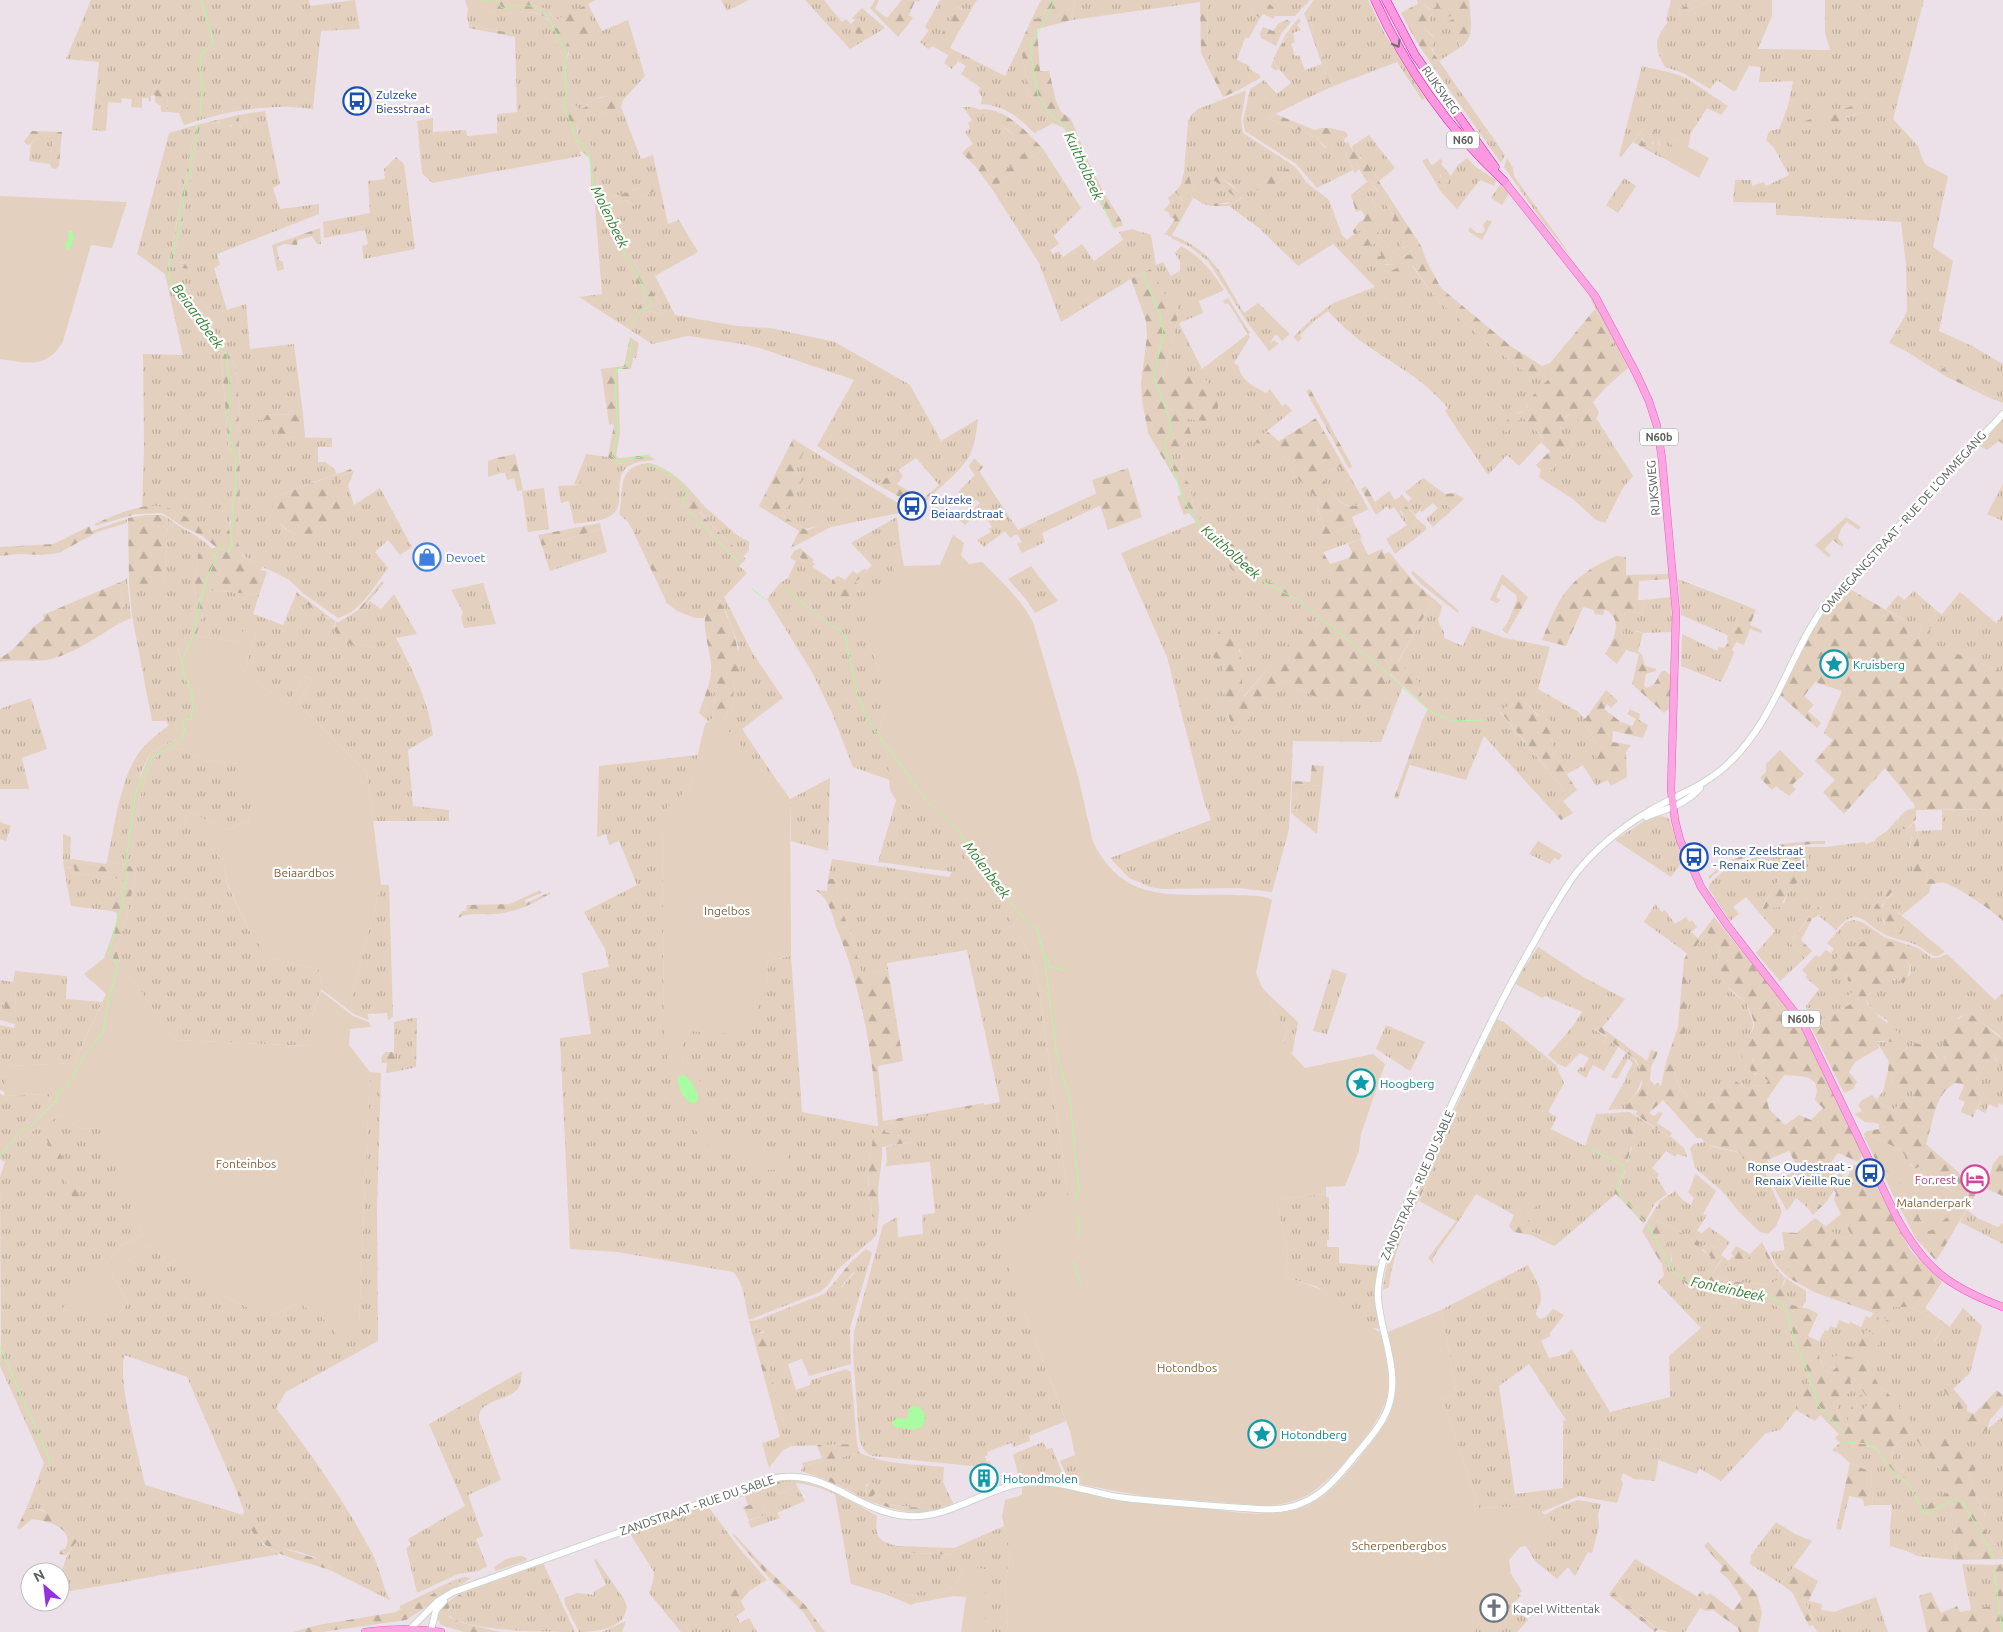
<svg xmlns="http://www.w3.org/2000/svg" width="2003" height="1632" font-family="Ubuntu,sans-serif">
<defs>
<pattern id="grass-tufts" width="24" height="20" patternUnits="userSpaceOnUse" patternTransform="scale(1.25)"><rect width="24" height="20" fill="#e3d0be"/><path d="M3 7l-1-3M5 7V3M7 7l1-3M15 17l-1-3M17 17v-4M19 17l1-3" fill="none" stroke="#bbac9d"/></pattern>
<pattern id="forest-firs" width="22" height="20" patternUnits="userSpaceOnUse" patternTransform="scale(1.25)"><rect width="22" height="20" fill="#e3d0be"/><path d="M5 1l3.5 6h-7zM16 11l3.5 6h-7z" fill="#bbac9d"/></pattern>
</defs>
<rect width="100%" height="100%" fill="#ece1e9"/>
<g fill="url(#grass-tufts)" fill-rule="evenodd">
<path d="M91,0H309L310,6L355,0L360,29L321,31L313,109C269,103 226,111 184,125L179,113L168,112L167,91L145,89V98H142V108L131,107L132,99L122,98L121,103L108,102L106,131L92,130L99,62L66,59Z"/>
<path d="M465,0H477C479,3 482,7 484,10C499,20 535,0 552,25L559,19L556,20C549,10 542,6 529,5L530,0H596L588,4L602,31L628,20L645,76L623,100C609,93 594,96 584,108L579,109L574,104H561L578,135V121C593,110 605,118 621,107L641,159L653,155L668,224L679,220L698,252L655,276L675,315L737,326L770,328L835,342L910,385L941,441L978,419C974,457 968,462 941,487L916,458L877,484L817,446L854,380L760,348L742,344L688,336L652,344L579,297L602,294L594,194L600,207L627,200L629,204L637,198L648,195L650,187C634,184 625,201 602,194C592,178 601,138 579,140L577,146L582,152H580L581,156L432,183L422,173L417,121L433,118V132L466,130L467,136L497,133V114L517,112L515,34L469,25L467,17L468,9ZM557,28L569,53L566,61L567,81L564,82L563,56L552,32ZM629,254L665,312H664L658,314L650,311L642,314L634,312L645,299L634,281L624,256Z"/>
<polygon points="721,0 749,0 727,11"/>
<polygon points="805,0 824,0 842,22 846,19 853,26 851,28 863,41 850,49"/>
<polygon points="940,0 977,0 969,14 958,7 956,27 947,42 943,39 928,49 920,42 929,30 925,27"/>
<polygon points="1041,0 1050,0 1051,3 1040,18 1037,19 1032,18"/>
<polygon points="1075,0 1260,0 1251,12 1260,18 1249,38 1245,38 1237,60 1250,66 1249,69 1260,75 1260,78 1239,90 1237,88 1224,92 1207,57 1208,1 1072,20"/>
<polygon points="1265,0 1310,0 1295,16 1275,16 1272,12 1273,8"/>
<polygon points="1314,0 1368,0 1383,31 1425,98 1422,100 1397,62 1334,86 1306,11"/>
<polygon points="1417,0 1437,0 1436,7 1431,10 1421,2 1418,3"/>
<path d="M1671,0H1696L1679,10L1680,14L1712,0H1772V16L1758,49L1830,50L1825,33V0H1924L1893,119L1918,146L1923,161L1926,165L1948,176L1933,247L1953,261L1939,331L1972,346L2003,364V403L1990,398V395L1953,376L1945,369L1905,348L1904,350L1889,343L1905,316L1907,310L1906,265L1901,222L1776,215V203L1733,202L1735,180H1751L1752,186L1764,182L1766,186L1789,175L1774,148L1766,140L1769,131L1779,129L1788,106L1793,81L1759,82L1761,67L1749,66L1736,90L1733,91L1717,80L1710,89L1683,73L1665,67C1654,48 1654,39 1668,22L1666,20ZM1864,112L1803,130L1802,122Z"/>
<polygon points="862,8 885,28 872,36 863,30 862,23 858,18 855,20 852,18"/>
<path d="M1454,13L1455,18L1448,22L1451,29L1459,33L1458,44L1461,47L1439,61L1505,155L1501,163L1432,65L1439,61C1434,52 1429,46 1433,36L1424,28L1432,14Z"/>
<path d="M1297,25L1301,30L1293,33L1295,42L1291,44L1295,56L1299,55L1305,70L1322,64L1329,84L1317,89L1318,93L1267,118L1315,136L1325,148L1338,142L1341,137H1343L1345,143L1344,149L1353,170L1317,188L1296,164L1245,131L1243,121L1250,89L1264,80L1277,94L1291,83L1274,63C1279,48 1286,37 1297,25Z"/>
<path d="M1020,45L1029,93L1048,118L1038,128V130L1035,134C1020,118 1004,105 981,104L982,97L978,91L981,88L961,74L966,66L958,61L952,69L944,63L952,49L1005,76Z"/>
<polygon points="1642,66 1672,73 1686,78 1728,106 1721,115 1707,108 1691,133 1688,147 1671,138 1674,146 1665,159 1656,155 1660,147 1659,141 1652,142 1653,149 1643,143 1642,137 1646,132 1656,130 1646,125 1621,157 1619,156"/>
<path d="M1245,91H1246L1241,120L1243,133L1294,166L1270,177L1268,188L1298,170L1306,182L1329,200L1342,235L1347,240L1377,215L1371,196L1362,201L1357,193L1364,189L1362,186L1370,180L1394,217L1391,226L1398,231L1404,229L1402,248L1409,246L1412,254L1400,257C1389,250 1382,241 1377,229L1360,248L1376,243L1380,245L1385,265L1396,264L1397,268L1406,273L1408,268L1412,266L1438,301L1496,350L1522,370L1550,371L1555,376L1527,405L1525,411C1512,413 1507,420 1506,432L1522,416L1544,439L1519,466L1507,455L1488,475L1445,411L1448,408C1436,395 1424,383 1410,374C1378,352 1355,341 1328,311L1314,321L1300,335L1302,338L1298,342L1293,337L1312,319L1333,303L1375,287L1333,244L1298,266L1259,228L1229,206L1242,198C1237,185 1218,175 1206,174L1235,197L1232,202L1213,204V206L1203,204L1197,200L1198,198L1191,185L1190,175L1184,172L1188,122L1191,115L1198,109Z"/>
<path d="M963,107C968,107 974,107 978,109C983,110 1023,142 1030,149L1009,165L1011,167L994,179L985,166L967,148L973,144L965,132L970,128L968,123L972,120Z"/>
<path d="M265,111L280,184L273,188L280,209L319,204V214L217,254L220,265L214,268L227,310L246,304L250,349L294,344L303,414L254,415L276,420V437L332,438V447H318V462H325L335,469L336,474L274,497C277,526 278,526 304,539L308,535L331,480L354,471L348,486L354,505L380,488L412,547L400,555L388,540L375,552L388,568C375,585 360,613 338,618L304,594L289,580L278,574L262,567V564L245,557L240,550L237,538L240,488L238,385L236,368L231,356L228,353L221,355L229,452H232C232,472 235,526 224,540H221L215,535C192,522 170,503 142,508L144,447L143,354L183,355L165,274L137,254L169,133L196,125L168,266L192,269L193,263L172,262L182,224L200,126C220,121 225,121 242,134L238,115Z"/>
<polygon points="1369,135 1395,168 1379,181 1367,163 1359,169 1356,163 1361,158 1358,152 1353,151 1352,146"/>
<polygon points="37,138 53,138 50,164 29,161 31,144"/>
<path d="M1043,149L1081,208L1054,236L1059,244L1050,250L1053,254L1059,251L1063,257L1082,244L1094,261L1123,240L1119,232L1132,229L1151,235L1156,265L1163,262L1171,276L1180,271V262L1175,253L1181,246C1200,256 1212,271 1224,290L1199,301L1203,313L1179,323L1202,369L1248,334L1250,337L1234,363L1239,366C1240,381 1254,386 1266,393L1270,389L1282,406L1286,404L1292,411L1256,440L1276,445L1295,476L1321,502L1317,507L1324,527L1314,533L1322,534L1325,537L1354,523L1362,538L1321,553L1330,567V593L1325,615L1317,626L1311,620L1243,697L1240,649L1223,660L1226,704L1229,722L1280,679L1317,698L1390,674L1403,686L1381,742L1293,741L1289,829L1272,892L1239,888L1162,889L1150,887L1129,878L1110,858L1211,820L1204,801L1167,657L1121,553L1196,522L1201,518L1193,506L1190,485L1174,464L1172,455L1188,440L1185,418L1204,421L1163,379L1177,321L1178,301L1167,299L1151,269L1131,279L1061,322L1039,263L992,189ZM1229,543V567L1223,550V544Z"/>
<polygon points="396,157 404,164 415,249 364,259 362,246 368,244 365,230 324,238 323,222 370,213 368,181 385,179 384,169"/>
<polygon points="1467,158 1476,167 1496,180 1494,186 1480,180 1457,209 1441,192 1431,175 1438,172 1440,173 1440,178 1444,187 1457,166"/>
<polygon points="1507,158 1513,168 1514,176 1572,257 1542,221 1504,167"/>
<polygon points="1624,178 1636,186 1618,213 1606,205"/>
<polygon points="1501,183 1509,193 1502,205 1491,198"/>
<polygon points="1175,192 1183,201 1188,195 1193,198 1182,218 1175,210 1169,213 1164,210 1170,203 1168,198"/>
<path d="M1172,235C1216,253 1221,275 1244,313L1258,303L1290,334L1282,341L1277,335L1274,336L1270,344L1274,340L1278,344L1269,351L1247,322L1208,261L1190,247L1171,238Z"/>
<polygon points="1576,277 1592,297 1628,368 1605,388 1603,388 1621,371 1623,364 1587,292"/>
<polygon points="1573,410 1582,427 1595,421 1596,418 1633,476 1623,488 1605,523 1596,520 1573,499 1543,480 1573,443 1563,437 1559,432 1562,424 1567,420 1565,418"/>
<polygon points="806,447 906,508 908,511 831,527 828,524 804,529 782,515 804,478 795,472"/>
<path d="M586,454L608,457L616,464L647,461C603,464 630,500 613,514C604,522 585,522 574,524L569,501L561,503L558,486L580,485L587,463L583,462Z"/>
<polygon points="497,458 501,473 488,477 488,461"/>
<path d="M649,463C668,468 679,478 692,492L683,503L741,564L739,566L747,573L724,597L752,652L783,698L742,729L778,782L763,771L721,725L733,705L734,674L739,647L727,614L719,602L709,605L706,615L703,618H695V614C670,607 668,593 658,571C651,557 643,543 635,529H632L628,522L619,514C625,490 615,466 649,463Z"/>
<path d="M1340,467L1350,482L1352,480L1367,506L1364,507L1362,504C1357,505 1352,507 1347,505C1338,503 1323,484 1323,475L1327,471Z"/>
<polygon points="979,471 1018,530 1097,493 1101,505 1042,533 1045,542 1022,553 1017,544 1022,542 1017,534 1010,538 1005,531 984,547 977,540 991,532 989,529 992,527 981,510 965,525 960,521 980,503 976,500 969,506 958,492"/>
<polygon points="1423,478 1445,494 1440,496 1442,504 1447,505 1452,510 1433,527 1426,519 1438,508 1433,503 1422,512 1420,510 1415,515 1406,506 1400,511 1408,521 1405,523 1394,507 1390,510 1387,506 1379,513 1374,503 1389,491 1395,500 1402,495 1408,502 1412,499 1405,492"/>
<polygon points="2003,484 2003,521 1987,514"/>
<polygon points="544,488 549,529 528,532 522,491"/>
<polygon points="705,507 737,535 749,542 749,550 743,557 699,511"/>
<polygon points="897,517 900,544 892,546 899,582 868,643 884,680 884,714 878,734 887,751 890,780 853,767 831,711 812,672 767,599 780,583 788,578 798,557 832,580 832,586 860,592 863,588 855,582 867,573 864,569 867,570 872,565 851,543"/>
<path d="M168,518C182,530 200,535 212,549L198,554L194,591L200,597L190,640L178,648L192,700L198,710L179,738L151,752L140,774L133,847C135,827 142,766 159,755C164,751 172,750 177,748L204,760L240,764L254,798L248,821L226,830L191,812L183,819L224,862L227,884L253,938L273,959L319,970L322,986L312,1016L311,1046L175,1040L120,962L116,949L125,923L136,874L130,866L107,861C114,830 120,780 138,754C145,743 158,734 169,725L166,721H152L132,616L129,584H164Z"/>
<polygon points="1419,521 1426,526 1426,530 1395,554 1386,539 1407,525 1413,527"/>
<polygon points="601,529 607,552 550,571 542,546"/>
<polygon points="1031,566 1058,601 1035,613 1025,598 1008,579"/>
<polygon points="127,578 131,618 118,624 124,605 120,590 126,586 125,580"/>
<polygon points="1678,579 1742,604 1732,637 1681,615"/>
<polygon points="483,583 496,624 464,628 461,617 463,612 451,590"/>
<path d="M210,590L259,595L253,614L283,625L296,594L327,619H332L336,622L333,627L359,648L381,649C366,647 343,641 338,626L339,622L358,610L360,611L370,601L381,609L394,594L417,634L396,638C412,669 428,699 433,735L408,750L413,806L449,810V821H373L367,772L299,704L312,679L305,676L288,704L244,673L257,628L237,642L196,636Z"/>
<polygon points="1914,591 1936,610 1933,617 1922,625 1918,639 1907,635 1909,623 1886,609 1898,595 1904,600"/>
<polygon points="1960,592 1996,623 2003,615 2003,672 1926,642 1929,630"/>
<polygon points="1671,597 1672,632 1643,633 1637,631 1629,639 1622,639 1620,627 1626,611 1642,614 1644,600"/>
<path d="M1434,599L1442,606C1440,621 1434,617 1444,632V638L1463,646L1472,626L1505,638L1550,647L1538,689L1577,711L1585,719L1595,743V753L1599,764L1608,780L1596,786L1583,765L1567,774C1560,764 1549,752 1552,739L1560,731L1542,713L1539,716L1521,697L1500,712L1567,794L1550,808L1484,736L1466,780L1410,765L1414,748L1424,722L1422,721L1428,709L1418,700L1422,694L1398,662Z"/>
<polygon points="1682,634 1732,658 1721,682 1681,666"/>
<polygon points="713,688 715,692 713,718 708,721 702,716"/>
<polygon points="31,698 47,749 22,758 29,789 0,789 0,709"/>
<path d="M698,755L690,787L662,813L664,1027L714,1153L744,1155L790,1169L722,1146L701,1118L692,1067L682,1068L683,1031L766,987L768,961L791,956L802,1112L875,1126L869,1162L868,1197L871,1202L872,1216L878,1217L879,1215L876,1236L838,1269L828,1285L820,1292L749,1320C745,1305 744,1282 733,1272L617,1252L570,1249L560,1038L591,1034L582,973L609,967L605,949L584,912L637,885L619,841L609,845L606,834L597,837L599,766Z"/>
<polygon points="830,778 828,851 791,841 790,799"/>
<polygon points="1298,784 1322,786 1317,834 1296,817"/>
<path d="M896,800L936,818L1008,914L1036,968L1068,1195L1020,1301L1066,1421L1029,1436L1030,1441L1014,1447L1011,1443L987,1452L988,1455L985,1456L987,1462L990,1461L992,1468L873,1456C864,1453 861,1446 859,1437L853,1353L854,1332L883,1225L897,1217L898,1237L923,1234L922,1215L935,1213L930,1162L885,1166L887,1161L886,1147L912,1142V1139L885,1132L884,1124L1000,1102L967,950L887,963L888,969L862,975L852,936L837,898L836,879H828L832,859L949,877L952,872L878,862Z"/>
<path d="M2003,809V915C1995,907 1986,904 1977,898C1957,885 1954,881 1929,879L1921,856L1917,831L1942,830V810Z"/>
<polygon points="1662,816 1669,819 1683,861 1671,877 1615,840 1646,820"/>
<path d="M1898,818L1897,822L1908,829L1914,822L1916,829L1913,830L1909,848L1927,885L1931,884L1929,893L1902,915L1894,910L1883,908L1884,902L1892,894L1887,889L1876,904C1881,920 1884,927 1901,934L1907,920L1945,952L1938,956C1929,956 1925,949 1918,946C1907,940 1895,940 1884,934C1863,923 1858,904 1836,930L1819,916L1822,913L1810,915L1790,943L1805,958L1780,981L1756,953L1775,931L1746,897L1733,907L1739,914L1730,921L1709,889V885C1730,859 1770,854 1800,847L1798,853L1771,891L1762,908L1784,903L1788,892L1802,877L1807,869L1809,863L1807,847H1826L1865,842V844L1875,841V839L1887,831Z"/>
<polygon points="0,822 11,826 6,841 0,839"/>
<polygon points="63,834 71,837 70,859 107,864 107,867 63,860"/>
<polygon points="1538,841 1562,855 1559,860 1554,858 1550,864 1529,854"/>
<polygon points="74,867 75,873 123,879 120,894 112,901 112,911 71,906 64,868"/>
<polygon points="381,885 389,885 393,1017 388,1020 387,1013 367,1014 354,1010 350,1002"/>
<polygon points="1655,904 1662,912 1665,910 1675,924 1686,917 1689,922 1692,920 1697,927 1691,932 1699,939 1688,954 1644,922"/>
<path d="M1854,920L1862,922L1884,937L1918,948L1932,958L1940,957L1947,954L1995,1000L2003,993V1040L1998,1034L1969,1014L1959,1017L1943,1044L1945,1061L1939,1060L1935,1054L1916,1043L1903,1052L1890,1056L1889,1062L1877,1042H1892L1887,1020L1873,1011L1866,1000L1867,995C1876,989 1887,980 1898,979L1899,981L1910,975L1911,967L1902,951L1862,942L1853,949L1839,956L1825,974L1846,967L1849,972L1845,975L1849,982L1855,980L1858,987L1851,1004L1821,1020L1814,1010L1809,1008L1807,1009L1806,1006L1819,989L1805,977L1807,975L1802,970L1816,955L1819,957L1826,950L1831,953L1834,949L1827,943L1846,922Z"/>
<path d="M1707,932L1720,951L1716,964L1727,987L1734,994L1747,1003C1749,1021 1760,1022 1746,1039V1060L1752,1057L1754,1075L1758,1073L1768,1081L1765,1085L1753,1086L1747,1089L1736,1080L1726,1079L1717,1102C1706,1105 1694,1104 1686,1095C1664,1071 1680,1048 1684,1019C1687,1000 1684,977 1691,958C1695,948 1701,940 1707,932Z"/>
<path d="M1538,947L1585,978L1625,999L1602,1028L1594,1029L1607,1038L1603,1043L1611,1042L1618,1047L1604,1071L1593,1065L1586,1078L1577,1072L1580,1067L1583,1068L1589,1058L1580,1053L1566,1067L1558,1064L1548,1055L1573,1026L1582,1012C1569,1005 1559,1003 1546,996L1542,998L1514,983Z"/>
<polygon points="1332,969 1347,974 1327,1034 1313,1031"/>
<path d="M15,971L67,976L66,999L102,1002L74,1063L8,1066L5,1092L0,1090V1025L14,1028L15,1024L0,1020V980L13,982ZM15,990L16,1014L6,1015L5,994Z"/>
<polygon points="1268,994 1298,1022 1292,1054 1283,1042 1288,1031 1273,1011"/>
<polygon points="413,1018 412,1068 403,1070 403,1062 397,1061 394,1059 394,1022"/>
<polygon points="1496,1019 1504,1022 1556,1065 1564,1083 1548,1112 1557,1117 1551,1129 1585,1146 1596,1114 1630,1112 1669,1137 1670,1136 1684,1148 1687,1157 1677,1154 1675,1157 1666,1151 1652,1168 1659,1174 1657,1178 1667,1194 1655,1203 1646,1220 1619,1191 1632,1147 1648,1131 1636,1139 1633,1139 1636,1121 1615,1195 1558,1243 1528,1230 1527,1214 1533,1209 1543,1193 1514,1215 1476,1194 1458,1222 1419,1201 1433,1171 1428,1169"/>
<polygon points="1386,1025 1425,1042 1410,1071 1376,1049"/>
<path d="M1626,1053C1652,1072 1641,1088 1624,1109L1608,1110L1626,1079L1625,1078L1633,1063L1628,1059L1617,1079L1611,1077Z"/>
<polygon points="1994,1054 1996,1061 2003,1066 2003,1105 1999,1103 1997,1108 1989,1104 1985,1113 1977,1109 1984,1092 1980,1082 1976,1080 1989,1057"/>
<polygon points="1888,1071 1893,1073 1891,1084 1909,1087 1915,1095 1914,1099 1900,1103 1893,1111 1884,1106 1877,1099 1883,1091"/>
<path d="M370,1072L381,1073L377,1208L378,1341L286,1392L276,1408C312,1455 345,1502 372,1553C380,1568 382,1586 390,1600L332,1571L330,1566C323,1562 317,1558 309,1555C292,1549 273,1549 260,1533C251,1521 246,1505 239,1491L237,1492L187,1377L124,1355C118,1387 138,1451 145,1485L243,1515L263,1545L280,1554L60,1593C60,1571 64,1556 79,1539L43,1510L27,1507L44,1463L0,1366L1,1338L0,1177L5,1162L0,1159V1094L5,1096L49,1094L51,1100L30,1123L10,1136L15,1141L61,1115L80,1128L101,1129L143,1235L121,1246L102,1269H96L62,1310L100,1312L109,1319L123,1310L128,1302L112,1274L140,1251L153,1245L167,1264L176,1260C205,1287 232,1302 270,1316L299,1303L323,1318L339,1337H349L359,1324Z"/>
<polygon points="1863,1111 1869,1121 1874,1123 1865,1122 1855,1115 1856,1113"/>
<path d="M1704,1142C1721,1155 1742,1143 1755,1170L1757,1167L1765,1173L1782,1212L1776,1226L1768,1234L1760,1232L1740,1213L1722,1191L1695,1168L1690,1148L1694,1144Z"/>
<path d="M1824,1166C1830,1173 1829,1183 1834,1190L1827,1201L1822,1206L1815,1197L1807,1207L1796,1198L1787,1211L1771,1182L1799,1170Z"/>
<path d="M1696,1174L1716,1191L1703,1214L1707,1215L1697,1231L1702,1233L1709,1227L1730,1242L1723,1252L1716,1248L1704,1245L1702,1247V1250L1711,1257L1703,1276L1694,1279L1689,1277L1683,1280L1686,1286L1692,1288L1697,1285L1706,1290L1730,1295L1731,1300L1709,1323L1738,1299C1757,1299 1775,1298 1786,1317C1790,1324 1790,1335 1793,1343C1799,1358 1807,1371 1810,1387L1796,1390V1410L1780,1430L1766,1433L1721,1481L1699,1468L1697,1474L1659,1460L1665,1421L1655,1481L1634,1479L1623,1473L1621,1479L1623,1484L1617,1503L1579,1496L1542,1512L1531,1507L1479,1508L1443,1400L1457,1395L1441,1310L1528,1265C1533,1275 1542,1288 1541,1300C1540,1306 1536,1309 1536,1315L1540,1319L1546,1317L1553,1309L1564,1315L1550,1333V1336L1541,1341L1549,1358L1566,1354L1572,1349L1610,1412L1670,1397L1669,1356L1701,1328L1657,1282L1664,1276L1662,1263L1666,1265L1672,1261C1673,1247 1658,1239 1660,1226C1670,1225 1680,1237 1691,1239L1668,1225L1649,1219L1660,1201L1675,1191L1683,1200L1691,1205L1694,1198L1688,1192C1692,1186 1692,1180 1696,1174ZM1529,1364L1566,1420L1563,1421V1488L1515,1494L1499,1386Z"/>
<polygon points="1326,1194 1326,1197 1329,1197 1329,1240 1327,1240 1327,1247 1339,1247 1339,1263 1378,1266 1375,1298 1380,1329 1370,1328 1342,1302 1315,1286 1285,1277 1288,1252 1276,1199"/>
<polygon points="1967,1210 1979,1219 1998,1227 2003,1223 2003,1244 1960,1222"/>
<polygon points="1841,1214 1851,1235 1842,1239 1825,1227"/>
<polygon points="1762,1245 1769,1262 1780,1275 1776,1281 1770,1285 1728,1281 1711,1275 1721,1261 1726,1264 1733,1256 1740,1265"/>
<path d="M866,1249L872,1253L850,1328L851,1364L809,1376L802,1359L788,1364L796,1390L810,1385L811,1380L846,1369L851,1372L857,1444L791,1446L782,1451L769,1468L762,1443L780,1437L770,1399L775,1396C775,1379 761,1361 769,1345L764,1331L755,1334L754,1328L757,1327L759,1321L757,1320L824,1294L833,1284L836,1288L842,1287L854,1273V1266L851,1262Z"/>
<polygon points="1785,1250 1789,1278 1776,1265 1770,1252"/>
<polygon points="1784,1277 1806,1291 1806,1302 1801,1307 1792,1305 1789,1298 1781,1289 1786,1280"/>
<path d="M1893,1307H1913L1943,1328L1934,1341L1938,1344L1963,1308L1982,1326L1970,1373L1953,1389L1930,1361L1980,1434L2003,1417V1556L2001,1557L1996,1545L1980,1524L1985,1514L1976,1497L1969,1475L1976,1468L1950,1432L1929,1444L1886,1391L1881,1389L1867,1365L1882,1338L1852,1358L1840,1354L1834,1364L1837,1367L1829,1374C1818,1360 1814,1345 1825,1330L1828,1331L1830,1326L1836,1328L1839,1320L1849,1324L1850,1322L1861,1327L1866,1316L1870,1318L1874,1313L1883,1317Z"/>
<path d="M522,1371C521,1376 522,1382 519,1387C510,1402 477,1398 479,1420L501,1480L468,1495L483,1536L476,1539L487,1566L479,1571L458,1574L417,1593L406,1548L411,1545L408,1539L465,1506L429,1424Z"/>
<polygon points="1854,1378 1870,1402 1857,1417 1852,1412 1862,1399 1851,1408 1847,1426 1837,1415 1838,1400 1854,1389 1850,1381"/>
<path d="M1912,1434L1955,1490L1928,1510L1950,1501L1957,1560L1917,1556L1910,1552L1890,1546C1889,1532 1891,1520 1892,1505H1873L1871,1472L1850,1463L1836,1451L1846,1445L1854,1447H1876L1883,1458L1896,1473H1904C1900,1469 1894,1465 1893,1459C1890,1447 1902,1437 1912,1434Z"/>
<polygon points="1043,1442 1047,1449 1052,1448 1064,1477 1062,1481 1022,1476 1024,1475 1016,1453"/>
<path d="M860,1453C886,1465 916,1464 944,1467L943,1482L954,1505L923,1512L924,1508C905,1507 889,1505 871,1499L878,1489L871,1483L866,1485L865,1489L868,1497L867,1500L846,1489L849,1486L847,1484L822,1475L821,1478L801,1471L803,1466Z"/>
<polygon points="1075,1455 1083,1478 1079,1484 1069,1481 1060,1461"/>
<path d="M780,1480C817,1479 846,1498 877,1516C875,1536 876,1540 896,1546V1552L954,1555V1548L1004,1526L1010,1552L1005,1588L1008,1632H985V1569H963C961,1574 958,1583 953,1586C935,1600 906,1596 886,1592L885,1594L851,1584L835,1494C791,1476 779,1481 736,1495L757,1486Z"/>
<polygon points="775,1486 779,1494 797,1486 805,1501 777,1513 780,1518 751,1528 748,1521 767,1514 762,1501 748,1506 745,1496"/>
<path d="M1032,1486L1024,1487C1052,1480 1092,1496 1121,1500C1144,1504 1167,1504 1189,1506C1224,1509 1261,1517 1296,1509L1268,1514L1137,1503Z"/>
<polygon points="1578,1500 1601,1504 1598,1514 1599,1527 1592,1553 1588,1552 1575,1576 1568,1567 1557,1579 1535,1561 1526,1546 1533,1545 1552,1521 1545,1515 1556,1508"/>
<polygon points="707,1505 739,1548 767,1580 749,1591 747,1588 730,1596 732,1601 729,1603 740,1623 749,1618 757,1632 681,1632 649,1593 653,1582 654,1572 629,1532"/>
<polygon points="1776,1522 1795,1534 1812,1541 1781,1584 1750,1564 1751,1555"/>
<path d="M596,1559L624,1599L627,1607C626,1610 625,1616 622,1619C613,1630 592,1632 579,1632L565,1604L564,1598L577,1593L594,1595L593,1592L606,1585L594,1560Z"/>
<polygon points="1635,1559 1698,1597 1700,1608 1685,1632 1668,1632 1658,1629 1611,1591"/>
<path d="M543,1563L575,1632C547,1632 465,1632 447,1614L452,1604L463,1597L460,1594Z"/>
<polygon points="1962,1564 1993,1565 1997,1605 1971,1610"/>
<path d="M464,1577L471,1578L460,1585L458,1580L456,1579L418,1603L400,1609V1606L452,1581C456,1579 460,1578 464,1577Z"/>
<polygon points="1519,1594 1521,1596 1511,1605 1528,1620 1517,1632 1475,1632 1483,1609 1491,1619"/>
<polygon points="1876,1597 1888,1632 1817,1632 1813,1625 1809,1626 1807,1622 1813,1618 1803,1599 1822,1604 1821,1610 1834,1612"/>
<polygon points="626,1621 622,1632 602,1632"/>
</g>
<g fill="url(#forest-firs)" fill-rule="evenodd">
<path d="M477,0H530V5L545,8L556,20L584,6L596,31L576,43L561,22L552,25C537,0 499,20 484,10C482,7 479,3 477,0Z"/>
<polygon points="875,0 879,0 875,9 887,18 902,0 920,0 919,2 915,1 909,15 913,18 898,37 870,8"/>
<path d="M1050,0H1075L1072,20L1037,29L1040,71H1049L1056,101L1061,112L1071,119L1088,161L1103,191L1121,220L1123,226L1114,228C1103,207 1090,187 1078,165C1072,154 1071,140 1064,128L1053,123L1039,131L1037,128L1048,118L1029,93L1020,45L1032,18L1037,19L1040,18L1051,3Z"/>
<polygon points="1260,0 1265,0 1274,8 1272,12 1275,16 1273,19 1263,14 1260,18 1251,12"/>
<path d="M1437,0H1469C1470,15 1476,38 1461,47L1458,44L1459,33L1451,29L1447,22L1455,18L1454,14L1444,19L1432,14L1430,16V22L1424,28L1434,38L1431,42L1434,47L1431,49L1439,61L1432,65L1415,39L1401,13L1421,2L1430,10L1436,7Z"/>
<polygon points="1696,0 1712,0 1680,14 1679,10"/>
<polygon points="1200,1 1208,1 1207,57 1224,91 1235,88 1239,90 1223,97 1201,53"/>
<polygon points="957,7 969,14 950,47 952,49 948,55 932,46 937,43 945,28 948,30 943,39 947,41 956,27 948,22"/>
<polygon points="1306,11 1334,86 1318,93 1317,89 1329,84 1304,13"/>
<polygon points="857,18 862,23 863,30 872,36 863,41 851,28 853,26 851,24"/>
<path d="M1299,18L1301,21L1282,42L1285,45C1286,53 1281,53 1276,57L1274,63L1278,69L1276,71L1271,67C1278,47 1285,33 1299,18Z"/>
<polygon points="1287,20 1291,22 1281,34 1276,46 1261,38 1260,34 1263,27 1273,31 1279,23"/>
<polygon points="469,25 515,34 515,37 469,28"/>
<polygon points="553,27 557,28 570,46 566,61 567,82 564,82 563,56 552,32"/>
<polygon points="145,88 167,91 168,112 161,112 161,106 155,102 155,95 151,96 151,101 149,102 148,98 145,98"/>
<path d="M607,96H614L623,100L621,107C605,118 593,110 578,121L577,137L573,136L561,104H574L579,109L584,108L593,100Z"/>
<polygon points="1862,103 1864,112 1845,117 1846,120 1803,131 1802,122"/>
<path d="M981,109C1006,108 1027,132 1043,149L992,189L976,167L962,153L967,148L985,166L994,179L1010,167L1009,165L1029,149L1007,129L982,115L980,113Z"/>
<polygon points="1275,114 1315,130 1322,128 1330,128 1346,132 1348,136 1344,139 1343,137 1341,137 1335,147 1328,149 1315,136 1267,118"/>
<polygon points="238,115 242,134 235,134 231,125 220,125 220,122 200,126 182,224 172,262 194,263 193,269 168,267 196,125"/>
<polygon points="1646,125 1656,130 1653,134 1646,132 1641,139 1644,144 1652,149 1654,139 1657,139 1660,147 1656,155 1633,142"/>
<polygon points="32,131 62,132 59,166 56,169 51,168 50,164 53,138 37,138 29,145 26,144 24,141"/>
<path d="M585,139C603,151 591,176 602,194L617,196L645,186L650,187L654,191L648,195L637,198V204L634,206H631L627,200L600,207L591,186L590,159L577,146L579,140Z"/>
<path d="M1348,142L1353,151H1357L1360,155V161L1356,163L1359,169L1367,163L1421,246L1427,262L1441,288L1512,347L1542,366L1550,363L1595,309L1623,364L1621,371L1604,387L1605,388L1593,402L1599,412L1595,421L1590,426L1585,428L1582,427L1573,410L1565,417L1567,420L1560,428V434L1573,443L1543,480L1539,477L1541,470L1536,465L1550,451L1541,442L1544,438L1522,417L1506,432L1502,430L1508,419V414L1513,413L1516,414L1525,411C1530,397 1542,383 1554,376L1550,371L1540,374L1522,370L1496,350L1438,301L1413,266L1408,268L1404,279L1399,282L1389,275L1391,271L1397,268L1396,264C1388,264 1381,266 1375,260V257L1381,256L1380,245L1376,243L1359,248L1357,234H1354L1353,231L1358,223L1364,219L1365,216L1361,210L1356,212L1351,195L1362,186L1364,189L1357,193L1362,201L1371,196L1377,215C1374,226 1367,229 1357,232V233L1377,229C1382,241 1389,250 1400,257L1412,254L1409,246L1401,248L1400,245L1404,230L1395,232L1390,228L1394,216L1384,202L1379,198L1378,191L1370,180L1367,182L1359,169L1355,173L1344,149L1345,143Z"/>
<polygon points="1427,158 1431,164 1433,165 1440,159 1443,161 1441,164 1451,176 1444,187 1438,182 1441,176 1440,173 1431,175 1422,161"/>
<polygon points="1294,166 1298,170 1268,188 1257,190 1255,188 1260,181"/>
<polygon points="1208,171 1214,176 1216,174 1240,193 1242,197 1229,206 1213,206 1213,203 1226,204 1232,202 1235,197 1206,174"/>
<polygon points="1184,172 1190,175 1191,185 1198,198 1197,200 1188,195 1185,202 1175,192 1181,185"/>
<polygon points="1172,209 1176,210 1182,218 1171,237 1165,234 1175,219 1170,217 1169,213"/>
<polygon points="1487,220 1492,221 1482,240 1468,231 1470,227 1477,233 1483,233 1485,229 1483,225"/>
<polygon points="320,228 321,244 317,244 312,236 298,240 297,245 285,244 277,247 279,260 283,262 284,269 277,271 272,245"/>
<polygon points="626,252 629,254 665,312 658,314 650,311 642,314 637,322 632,320 634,312 645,299 634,281 624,256"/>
<path d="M1151,269L1167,298L1178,300L1177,321L1163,379L1199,374C1214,385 1223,400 1215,418L1204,421L1186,419L1191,434L1188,440L1172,455L1174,464L1190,485L1193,506L1201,518L1196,522L1189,513L1184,515L1177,497L1182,494L1179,485L1148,433L1142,400L1141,383L1147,336L1146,321L1131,279Z"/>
<polygon points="1228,298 1250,333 1248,334 1228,303 1225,304 1223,301"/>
<polygon points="630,337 639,343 636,358 633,358 631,369 618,369 620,434 616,456 620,458 648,455 655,460 616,464 608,457 614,425 609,424 601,369 624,366"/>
<polygon points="1906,348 1945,369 1953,376 1990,395 1990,398 1947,377 1904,350"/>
<path d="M228,353L231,356L236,368L238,385L240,488L237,538L240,550L244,557L263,564L261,570L267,572L259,595L210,590L196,636L190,640L200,597L194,591L198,554L216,547L201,535L185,528L162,513L136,514L95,526V524C117,514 146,500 171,509C182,513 203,528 215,535L221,540H224L231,522L232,453L229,452L221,354Z"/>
<polygon points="1310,389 1352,466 1349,469 1306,391"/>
<polygon points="303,414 305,438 276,437 275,420 253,420 254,415"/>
<polygon points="2003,415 2003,444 1999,441 1987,450 1978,445"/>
<path d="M1316,418L1352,480L1350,482L1340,467L1327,471L1323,475C1323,484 1338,503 1347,506C1352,507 1357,505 1363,504L1369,509L1352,517L1354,523L1325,537L1322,534L1316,537L1314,533L1324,527L1317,506L1321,502L1295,476L1276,445L1255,443L1256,440L1267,431L1279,441Z"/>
<polygon points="793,439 806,447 795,472 804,478 782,515 804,529 808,530 826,523 831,527 791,548 799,531 759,506"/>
<polygon points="515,454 523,490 517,491 514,478 507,480 505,473 501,473 497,458"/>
<polygon points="974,458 983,467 975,476 969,466"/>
<polygon points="583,462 587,463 580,485 574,484"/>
<polygon points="1128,468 1142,517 1108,530 1092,480"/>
<path d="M351,469L352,471L331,481L346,510L304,539C288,532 266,518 274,497Z"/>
<polygon points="898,470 903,476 897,484 910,492 913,490 923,499 939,485 941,487 919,508 877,484"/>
<polygon points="1366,486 1375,502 1374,503 1379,513 1376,515 1361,489"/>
<polygon points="692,492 705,507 699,512 746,559 741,564 683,503"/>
<polygon points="1455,493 1464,499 1452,510 1447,505 1442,504 1439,496 1445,494"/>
<polygon points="1406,506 1419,521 1413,527 1408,526 1405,523 1408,521 1400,509"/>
<polygon points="146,515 162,515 168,518 164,584 129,584 128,518"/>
<polygon points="1846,517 1861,527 1858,530 1847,522 1841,529 1838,538 1844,545 1842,547 1833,540 1824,549 1831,555 1828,557 1815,545"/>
<polygon points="127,519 127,523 97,532 59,553 41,555 19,554 0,556 0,547 54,544 90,526 91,531"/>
<polygon points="600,523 601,529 542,546 538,535"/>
<path d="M632,529H635C644,543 652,558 659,573C668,594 671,607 695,614V618L677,611L667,603Z"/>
<path d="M1360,539L1368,555L1382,549L1384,554L1389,552L1414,582L1434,599L1398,661L1421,684L1418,689L1422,694L1418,700L1391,674L1377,698H1317L1280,679L1238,733C1221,713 1225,685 1223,660L1214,658L1209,649L1221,628C1250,648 1238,667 1244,697L1310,619L1317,626L1325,615L1310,602L1330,593V567L1320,553L1323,552L1330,564L1349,558L1352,552L1348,544Z"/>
<path d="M1223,543C1241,542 1249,557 1257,571L1249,575L1233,571C1226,564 1223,553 1223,543Z"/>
<polygon points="800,548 814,560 812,562 815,564 812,567 799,557 796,561 790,558 794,551"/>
<path d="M1616,556L1626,557V575L1669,574V579L1639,581L1638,600H1644L1642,614L1626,611L1620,627L1624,629L1622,639H1629L1632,631L1643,633L1638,651L1642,655L1645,666L1656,669V671L1646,674L1644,685L1646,688C1657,685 1656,679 1662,671H1665L1670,675V708L1664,713L1632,684L1639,654L1626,650L1617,664L1605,654C1613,640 1625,620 1605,609L1603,615L1594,614V610L1583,607L1566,646L1542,640C1560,594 1569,577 1616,556Z"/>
<polygon points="864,569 867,573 855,582 863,588 863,591 857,592 850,599 842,599 832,586 832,580 838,576 845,580 853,571 857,574"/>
<polygon points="1413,571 1459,611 1458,613 1422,585 1411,573"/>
<polygon points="1502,574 1528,597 1507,634 1502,630 1508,622 1517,599 1516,595 1502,584 1496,597 1501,600 1497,603 1490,600"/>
<path d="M125,580L126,586L120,590L124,605L118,624C97,637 72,655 47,660C32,662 16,659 0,662V658C20,648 26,630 44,619L43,615Z"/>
<polygon points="382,581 384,583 360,611 358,610"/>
<path d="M1268,582C1284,587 1297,591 1309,604L1286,599L1267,593L1265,588Z"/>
<path d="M1846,587L1909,623L1907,635L1918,639L1922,625L1933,617L1936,610L1942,615L1929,630L1927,642L2003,672V809L1916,810V819L1907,829H1903L1897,825C1898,815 1905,810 1915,808L1914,804L1885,768L1844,814L1823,792L1835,780L1815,761L1833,740L1824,733L1842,691L1815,682L1804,696L1814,705L1808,711L1821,723L1817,728L1780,695L1812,631L1824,611Z"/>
<path d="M297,592L332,619C323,620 303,601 296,594Z"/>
<path d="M712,601H719C733,624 738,645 741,671L734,674L733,705L721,725L713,718L715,692L713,688L702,716L699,713C703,700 709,687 711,675C714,651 695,622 712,601Z"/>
<polygon points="1742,604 1756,610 1750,625 1762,630 1761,633 1750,629 1744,645 1736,642 1732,650 1734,652 1732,658 1717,651 1719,647 1724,648 1728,643 1727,639 1728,635 1732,637"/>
<path d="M336,622H339V630C349,642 366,647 381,649L380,651C364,652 344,644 334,630Z"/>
<polygon points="1606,690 1618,701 1611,708 1607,704 1604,709 1621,722 1632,726 1636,719 1627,714 1630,709 1640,714 1639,720 1648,725 1643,738 1613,731 1612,742 1631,745 1626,752 1627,777 1611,786 1599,765 1595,753 1595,743 1585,719"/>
<polygon points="1521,697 1538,716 1542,712 1561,731 1552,739 1551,743 1554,755 1577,790 1563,801 1573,813 1561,820 1550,808 1567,794 1500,711"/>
<polygon points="1422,721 1424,722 1398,799 1394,798"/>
<polygon points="1780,750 1804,774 1792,785 1796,789 1789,796 1776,786 1772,790 1760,778 1766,772 1766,764"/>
<polygon points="1312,765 1324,766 1322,786 1298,784 1296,817 1291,813 1292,781 1310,782"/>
<path d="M1913,829L1917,832L1921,856L1929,879L1950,881L1957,884L1978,899L1994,906L2003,915V921C1995,912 1956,886 1945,883C1936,881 1927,888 1918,882L1909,851Z"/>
<path d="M1825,841V844C1788,843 1737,853 1709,879V876C1740,849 1784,841 1825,841Z"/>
<polygon points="1800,847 1807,847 1809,863 1807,869 1802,877 1788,892 1780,907 1771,908 1768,906 1766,910 1762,910 1771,891 1798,853"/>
<polygon points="63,860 106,867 107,861 130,866 136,874 125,923 116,949 120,962 104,958 117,921 117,913 112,911 112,901 120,894 123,879 75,873 74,867 64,868"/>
<path d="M828,879H836L837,898L852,936L862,975L888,969L903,1061L878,1066L883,1121L984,1103V1105L884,1124L885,1132L912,1139V1142L882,1147C883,1164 878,1179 878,1195C878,1203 881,1211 877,1219L872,1216L871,1202L868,1197L869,1162L875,1126H878C873,1057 863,993 837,929C832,915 829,897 815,890L827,891Z"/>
<polygon points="1888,885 1893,885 1894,889 1882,905 1883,908 1894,910 1907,920 1901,934 1895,935 1888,929 1883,919 1873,910"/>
<path d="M540,890L541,893L525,900L526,903L550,892V894C533,904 514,913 493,914C481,915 469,912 458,918L462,911H466L467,905L510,904Z"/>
<polygon points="1812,904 1817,905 1822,913 1812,919 1801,940 1812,951 1805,958 1790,943 1810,916 1808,913"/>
<path d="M1714,917L1792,1013L1802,1030L1860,1149L1862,1155L1859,1161H1856L1838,1153C1830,1163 1828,1166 1836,1177L1839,1173L1847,1178L1854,1165L1867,1169L1911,1251L1942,1282L1925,1308L1950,1327L1938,1344L1934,1342L1943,1328L1913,1307H1893L1883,1317L1893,1324L1889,1330L1877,1321L1880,1317L1874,1313L1816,1293L1789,1278L1782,1232L1797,1233L1815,1218L1842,1239L1851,1235L1834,1200L1836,1193L1830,1184L1831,1183L1823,1172L1827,1169L1824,1166L1799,1170L1789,1151L1767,1160L1769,1166L1764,1169L1761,1165L1752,1173L1747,1170L1752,1164L1738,1152L1706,1144L1701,1138H1697L1663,1100L1649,1113L1654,1116L1659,1112L1663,1113L1657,1123L1672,1133L1669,1137L1635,1114L1638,1111L1624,1109L1640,1089L1642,1083L1639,1066L1636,1060L1612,1042L1608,1047L1603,1044L1607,1037L1594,1028L1598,1025L1647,1061L1651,1050L1658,1052L1651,1067L1650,1080L1654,1085L1658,1083L1661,1086L1666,1062L1678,1027L1684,960L1687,953ZM1707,932L1720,951L1716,964L1727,987L1747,1003C1748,1011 1755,1019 1754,1026C1753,1032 1748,1035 1745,1040C1742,1045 1742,1050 1741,1056L1744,1060L1752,1058L1753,1060L1749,1065L1752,1074L1758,1073L1768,1081L1765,1085L1753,1086L1747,1089L1731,1077L1726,1079L1717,1102C1706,1105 1694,1104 1685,1094C1664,1070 1679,1049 1689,1022L1685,1018L1691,959L1697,945ZM1784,1075C1801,1077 1823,1073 1815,1100L1823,1108L1811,1120L1799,1115L1785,1125L1769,1109L1767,1099Z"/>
<path d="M1875,939L1896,943C1909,958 1915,966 1903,984L1898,979H1894L1867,995L1866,1000C1869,1011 1892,1026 1902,1035L1893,1042L1878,1041L1877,1042L1879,1048L1855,1062L1849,1072L1857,1082L1853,1089L1844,1093L1804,1013L1807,1009L1812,1008L1821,1020L1851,1004L1847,996L1858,987L1855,980L1849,982L1845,975L1849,972L1846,968L1840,971L1838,969L1828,978L1824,974L1839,955L1853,949L1862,942Z"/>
<path d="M9,989L15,990L16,1015L12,1017L6,1015C5,1006 1,996 9,989Z"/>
<path d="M1969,1014L1975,1017L2003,1040V1066L1998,1065L1994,1054L1989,1057L1976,1080L1984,1083V1092L1973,1117L1961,1112L1965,1102L1958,1099L1964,1086L1963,1084L1955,1083C1934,1094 1933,1124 1926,1144L1957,1171L1970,1187L1959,1194L1942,1185L1929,1180L1923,1165L1915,1169L1911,1164L1906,1163L1902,1151L1869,1134L1900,1182L1905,1194L1913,1200L1923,1226L1951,1214L1968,1192L1974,1189L1978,1190L1936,1261L1915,1237L1865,1139L1864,1134L1867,1131L1879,1129V1124L1869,1121L1858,1105L1862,1100L1872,1095L1884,1106L1893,1111L1900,1103L1914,1099L1915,1095L1909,1087L1897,1088L1891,1084L1893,1073L1888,1071L1889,1056L1903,1052L1916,1043L1929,1048L1939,1060H1945C1944,1055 1943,1049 1943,1044C1944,1031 1957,1016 1969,1014Z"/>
<polygon points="413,1018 417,1018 416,1067 412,1068"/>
<polygon points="385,1052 394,1052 395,1059 403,1062 403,1070 386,1073 387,1063 382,1063 381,1058"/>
<polygon points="1633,1118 1636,1121 1633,1139 1636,1139 1639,1131 1644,1127 1648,1131 1646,1138 1642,1138 1637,1146 1631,1147 1627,1162 1630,1166 1628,1170 1625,1170 1619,1190 1646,1220 1644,1224 1616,1194 1614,1194 1630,1121"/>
<polygon points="47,1123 87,1215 82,1218 44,1133 42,1126"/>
<polygon points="2000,1155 2003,1156 2003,1196 1987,1189 1985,1185 1988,1182 1993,1164"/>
<path d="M1428,1169L1433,1171C1415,1208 1393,1246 1389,1287L1383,1290C1386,1247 1411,1207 1428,1169Z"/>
<polygon points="1543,1193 1546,1195 1546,1198 1527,1214 1527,1217 1531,1223 1528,1230 1558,1243 1554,1246 1531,1235 1514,1232 1509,1226 1514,1215"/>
<polygon points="1815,1197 1820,1200 1818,1203 1822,1206 1813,1215 1807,1207"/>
<path d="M1649,1219L1668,1225L1691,1239L1695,1234L1698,1236L1697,1240L1700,1243L1697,1246L1664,1226H1660C1657,1240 1677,1248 1670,1264L1666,1265L1661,1263L1642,1231Z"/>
<polygon points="1456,1221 1458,1222 1432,1259 1435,1265 1428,1258"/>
<path d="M1762,1242L1775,1267L1785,1278L1781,1289L1789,1298L1792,1305L1809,1309L1818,1314L1808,1336L1820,1342C1817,1356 1820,1363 1829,1374L1837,1367L1831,1360L1832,1357L1840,1354L1852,1358L1866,1330L1882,1338L1868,1366L1881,1389L1886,1391L1929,1443L1950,1431L1977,1468L1969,1475L1976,1497L1985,1515L1980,1524L1996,1545L2003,1559L1957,1560L1950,1502L1928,1510L1926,1506L1954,1489L1912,1434C1901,1437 1888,1449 1894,1462C1897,1468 1904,1471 1905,1478C1891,1474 1883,1458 1876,1447L1867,1446L1863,1449L1846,1445L1835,1452L1832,1450L1840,1443L1835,1438L1839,1434L1820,1415L1815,1421L1796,1410V1390L1810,1386C1807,1371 1798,1358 1793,1343C1790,1334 1790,1324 1785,1317C1775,1298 1757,1299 1738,1299L1711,1322L1708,1323L1707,1320L1732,1298L1730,1295L1706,1290L1700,1286L1689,1288L1683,1280V1277L1686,1276L1694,1279L1703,1276L1711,1257L1701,1247L1704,1245L1716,1248L1723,1252L1721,1255L1729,1261L1726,1265L1720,1261L1711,1275L1728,1281L1770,1285L1776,1281L1780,1275L1769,1262L1762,1246L1740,1265L1731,1253L1736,1246L1750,1254ZM1854,1378L1870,1402L1857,1417L1852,1412L1862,1399V1395L1859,1396L1851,1408L1847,1426L1837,1415L1838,1400L1854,1389L1850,1381Z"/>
<polygon points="851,1262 856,1269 841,1287 836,1288 833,1284"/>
<path d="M757,1320L759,1321L760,1325L754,1328L755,1334L768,1332C773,1342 765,1350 767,1360C769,1373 775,1383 775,1397L770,1399L749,1321Z"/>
<polygon points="1930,1361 1967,1405 1967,1411 1974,1414 1997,1390 2003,1396 2003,1405 1990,1420 1987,1429 1980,1435 1924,1366"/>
<polygon points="857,1444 860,1453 803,1466 802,1463 822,1458 817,1445"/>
<polygon points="1016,1453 1024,1475 1022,1476 1018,1473 1013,1455"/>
<polygon points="1850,1463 1871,1472 1873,1505 1864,1506 1863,1499 1849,1496 1841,1530 1836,1529"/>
<polygon points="822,1474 847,1484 849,1486 846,1489 821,1478"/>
<polygon points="795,1481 797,1486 779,1494 775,1486 737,1498 736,1495 778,1482"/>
<path d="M871,1483H876L878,1489L871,1499L897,1506L925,1508L923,1512C903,1513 886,1507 867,1500L868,1497L865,1487Z"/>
<path d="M239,1491C246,1504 251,1521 260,1533C273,1550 308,1554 328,1563L332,1571C293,1556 262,1558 243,1515L244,1512L237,1492Z"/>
<polygon points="762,1501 767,1514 749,1520 743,1507"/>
<path d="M27,1507C44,1510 76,1520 79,1539L66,1555L59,1554L60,1550L65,1549C76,1528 48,1521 32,1519L20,1529L17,1528Z"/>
<polygon points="732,1534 734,1534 760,1562 805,1605 825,1632 816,1632 804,1613 771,1580"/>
<polygon points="1708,1542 1757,1594 1762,1613 1758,1632 1739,1632 1738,1628 1713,1610 1706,1611 1700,1608 1698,1595 1702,1591 1707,1595 1710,1593 1733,1611 1742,1599 1728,1579 1720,1572 1722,1566 1704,1546"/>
<polygon points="896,1546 954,1548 955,1555 896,1552"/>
<path d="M523,1556L527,1560L496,1571L494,1567C503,1560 511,1556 523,1556Z"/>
<polygon points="2003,1564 2003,1632 1927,1632 1919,1596 1931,1592 1941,1613 1957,1606 1960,1612 1996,1605 1993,1565"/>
<polygon points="1794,1567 1818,1581 1809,1600 1803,1599 1813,1619 1807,1622 1792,1592 1781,1584"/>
<polygon points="456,1579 460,1582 460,1585 406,1620 322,1632 293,1632 318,1625 396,1612 405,1607 418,1603"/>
<polygon points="741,1585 746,1586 749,1591 741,1601 745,1610 736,1616 728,1603 731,1601 730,1593 734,1587"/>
<polygon points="1611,1591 1654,1627 1658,1629 1655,1632 1609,1595"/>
<polygon points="460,1594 463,1597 452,1604 448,1610 449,1617 463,1623 500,1632 464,1632 441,1625 437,1618 442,1606"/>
</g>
<g fill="#e3d0be">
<polygon points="1671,138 1709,158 1699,178 1665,159 1674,146 1668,143"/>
<path d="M0,196L127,202L112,248L91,245L63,341C48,369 27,363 0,359Z"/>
<path d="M953,535L964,543L961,555L969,564L982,562C1001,581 1020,598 1033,622L1078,776L1093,842C1125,906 1174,893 1234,895C1246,896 1260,894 1272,900L1256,973L1262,987L1268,994L1273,1011L1288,1031L1283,1041L1290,1047V1052L1305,1068L1373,1054L1385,1064L1361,1134L1359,1151L1345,1186L1326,1187V1194L1276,1199L1288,1252L1285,1277C1306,1284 1326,1289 1343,1303C1356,1313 1365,1326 1380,1332C1385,1353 1391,1376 1387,1397C1381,1424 1331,1483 1306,1496C1294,1502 1281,1504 1269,1506L1143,1496L1079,1484L1083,1478L1075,1455L1070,1431L1020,1301L998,1236L1068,1195L1036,968L1008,914L936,819L896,800L890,790L887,751L878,734L884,714V680L868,643L865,608L899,582L894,574L891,546L900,544L904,566L940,565Z"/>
<path d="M245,627L257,628L244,673L288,704L305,676L312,679L299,704L367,772L381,885L350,1002L354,1010L366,1009L369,1020L354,1014L321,989L322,986L319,970L273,959L253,938L227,883L224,862L183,819L191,812L226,830L248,821L254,798L235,795L240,764L204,760L177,748C172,750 164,751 159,755C142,766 135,827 133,847L127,849L130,800L151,752L179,738L174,722L198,710L192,700L178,647L196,636L237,642Z"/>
<polygon points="713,718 727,729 763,771 778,782 790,799 791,956 768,961 766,987 748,1035 684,1031 682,1067 692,1067 710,1099 701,1118 722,1145 735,1139 787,1154 790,1161 790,1169 748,1171 744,1156 714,1153 688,1121 671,1081 664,1027 662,813 690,787 705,724"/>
<polygon points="104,958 120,962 175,1040 310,1046 312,1016 321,991 353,1016 369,1022 371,1027 350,1029 349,1045 370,1072 359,1324 349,1337 339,1337 323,1318 299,1303 270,1316 252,1315 247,1307 217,1292 197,1279 176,1260 167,1264 153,1245 140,1251 112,1274 128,1302 123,1310 109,1319 100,1313 61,1310 96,1269 102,1269 121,1246 143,1235 100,1129 80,1128 61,1115 15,1141 9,1136 30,1123 51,1100 49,1094 4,1096 7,1066 74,1063 106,994 84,974"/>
<polygon points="1869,1134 1902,1151 1905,1156 1906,1163 1909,1163 1915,1169 1923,1165 1927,1170 1927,1178 1929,1180 1959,1194 1970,1187 1974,1189 1968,1192 1951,1214 1932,1230 1929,1231 1923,1226 1913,1200 1899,1191 1900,1182 1894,1178 1894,1174 1884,1169 1866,1136"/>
<path d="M1441,1310L1457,1395L1443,1400L1479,1508L1531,1507L1541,1511L1552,1521L1543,1538L1533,1545L1520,1547L1509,1560L1511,1574L1522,1591L1506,1607L1496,1597L1483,1609L1475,1632H1008L1005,1588L1010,1552L1002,1517L1005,1500L1022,1495V1487C1051,1484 1077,1493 1105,1498C1133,1503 1162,1504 1191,1507C1233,1511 1279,1523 1317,1500C1341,1486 1369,1445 1387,1421C1401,1390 1394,1365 1388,1332Z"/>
<path d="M981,1568L985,1569V1632H961L966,1597L954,1596L916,1603L911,1605L885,1594L886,1592C906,1596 935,1600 953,1586C958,1583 961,1574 963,1569Z"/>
</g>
<g fill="#a9fca1">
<polygon points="68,231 72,231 74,238 70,248 67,250 65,245 69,238"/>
<path d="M684,1075C692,1080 698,1092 698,1100L694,1104C684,1101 677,1087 678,1077Z"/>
<polygon points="912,1406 919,1407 924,1412 925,1420 922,1427 913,1430 894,1427 892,1422 897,1418 907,1419 909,1409"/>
</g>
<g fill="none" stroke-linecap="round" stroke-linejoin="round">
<g stroke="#a9fca1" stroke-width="1">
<polyline points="480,0 492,0"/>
<path d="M496,0L501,7L506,9C518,2 535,5 546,14L565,50L566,95L563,103L577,142L584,144V149L589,153L593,185L594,190L602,197L603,204L624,252L641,283L643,290L651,303L647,309L642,308L631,326"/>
<polyline points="1055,0 1042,26 1031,41 1030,49 1036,86 1038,95 1050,115 1066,127 1079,163 1105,209 1113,227"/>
<polyline points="200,119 202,86 200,59 203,51 210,47 213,41 201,0"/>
<path d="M198,124L195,148L192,151C193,162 188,174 186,185C184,192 184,200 183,207C182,211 178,213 179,218C179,224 181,219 180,225C176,243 168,260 169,278L222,351L227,354L230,405L227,415L231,425L229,439L233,446L231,451L235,454L236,492L233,501V523L230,534L232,541L229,552L219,548L216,550"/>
<polyline points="1142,272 1160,315 1163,334 1154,377 1170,421 1171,429 1164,444 1165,450 1177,479 1181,496 1203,531 1238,558 1265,583 1299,600 1384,670 1429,711 1453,721 1483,720"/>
<polyline points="632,340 630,354 626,367 617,369 615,378 618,430 612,456 618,462 645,456 649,457 648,459"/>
<path d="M647,465C664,467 678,478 688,492L682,500L683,505"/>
<polyline points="689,512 739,563"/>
<polyline points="752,589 766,600"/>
<polyline points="786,590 832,626 841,630 846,641 857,695 870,723 926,800 958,831 1020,914 1037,929 1044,955 1056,1050 1070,1101 1079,1190 1075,1201"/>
<path d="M125,867L136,792L153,756L175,745L181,740L185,728L182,723L184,719L191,720L193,703L191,700L193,697C191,686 181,677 182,664C184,650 193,641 195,628C200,606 203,579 217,559L212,552"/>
<polyline points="1044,956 1049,959 1048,964 1050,967 1064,970"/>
<polyline points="67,1086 84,1056 103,1032 109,999 118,965 114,961 110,950 117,919 123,903 122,896 127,877 126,870"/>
<polyline points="1587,1147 1624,1166 1617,1191 1644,1221"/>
<polyline points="0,1156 20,1132 31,1126 56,1101 59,1090 63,1089"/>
<polyline points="1078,1214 1079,1236"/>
<polyline points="1648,1225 1674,1272 1688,1282 1768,1297 1781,1302 1786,1309 1795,1342 1809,1375 1818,1405 1844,1432"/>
<polyline points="1073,1261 1081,1285"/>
<polyline points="0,1347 48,1456 49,1464"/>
<polyline points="1845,1442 1867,1444 1876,1449 1895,1474 1908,1483 1924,1513 1929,1513 1955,1499 1963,1503 1990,1549 1993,1558"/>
<polyline points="1994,1570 2002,1632"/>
</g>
<g stroke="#ccd4cd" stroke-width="8">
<g id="secondary">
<path d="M1646,817C1666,809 1685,805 1700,788"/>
<path d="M411,1628L438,1601L453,1592L760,1482C823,1460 851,1512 908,1516C954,1519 990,1483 1035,1482C1063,1482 1091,1492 1118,1497C1155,1502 1192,1504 1229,1507C1252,1508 1278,1513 1300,1504C1324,1495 1338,1476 1354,1457C1366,1442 1381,1427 1388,1408C1401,1373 1381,1335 1378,1299C1377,1284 1381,1269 1385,1253C1401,1215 1419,1177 1436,1139C1464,1078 1492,1017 1525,958C1542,929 1557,898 1577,872C1597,847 1624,826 1651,810C1679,794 1707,785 1730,762C1776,718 1789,654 1826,604L2003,414"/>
<polyline points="431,1630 436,1610 444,1601"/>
</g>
</g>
<g stroke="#ec5acf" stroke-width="8">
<g id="primary">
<path d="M1504,181L1595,296L1636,373L1649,401L1657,426L1662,459L1676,612L1671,790L1675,820L1680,840L1701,887L1727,925L1803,1023L1897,1218C1925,1269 1949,1287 2003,1307"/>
<path d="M365,1632C392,1628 414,1628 441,1632"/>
</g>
</g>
<g stroke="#e508c1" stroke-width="9">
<g id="trunk">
<path d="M1375,0C1405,67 1450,131 1504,181"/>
<polyline points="1386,0 1415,55 1495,167"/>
</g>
</g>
<use href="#secondary" stroke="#fff" stroke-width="6"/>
<use href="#primary" stroke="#fca6e1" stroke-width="7"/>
<use href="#trunk" stroke="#fa98e0" stroke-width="8"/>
</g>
<defs><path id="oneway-chevron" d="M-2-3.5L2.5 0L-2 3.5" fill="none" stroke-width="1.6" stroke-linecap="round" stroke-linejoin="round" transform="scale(1.25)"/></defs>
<use stroke="#72696e" href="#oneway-chevron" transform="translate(1397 44) rotate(60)"/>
<defs>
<g id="bus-ring" transform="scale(1.4375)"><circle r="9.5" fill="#fff" stroke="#1a4fb4" stroke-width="1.5"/><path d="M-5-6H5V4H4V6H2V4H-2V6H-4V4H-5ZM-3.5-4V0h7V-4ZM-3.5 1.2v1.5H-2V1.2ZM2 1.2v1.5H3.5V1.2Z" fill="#1a4fb4"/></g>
<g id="shop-ring" transform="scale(1.4375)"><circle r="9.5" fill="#fff" stroke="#3f7fe0" stroke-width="1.5"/><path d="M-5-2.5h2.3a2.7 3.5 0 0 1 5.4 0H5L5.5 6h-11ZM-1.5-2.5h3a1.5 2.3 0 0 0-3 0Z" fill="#3f7fe0"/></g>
<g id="sight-ring" transform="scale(1.4375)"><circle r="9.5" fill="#fff" stroke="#0f9aa8" stroke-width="1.5"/><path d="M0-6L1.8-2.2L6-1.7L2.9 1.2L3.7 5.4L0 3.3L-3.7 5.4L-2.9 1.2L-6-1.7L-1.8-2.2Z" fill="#0f9aa8"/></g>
<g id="hotel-ring" transform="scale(1.4375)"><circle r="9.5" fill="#fff" stroke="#d1479c" stroke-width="1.5"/><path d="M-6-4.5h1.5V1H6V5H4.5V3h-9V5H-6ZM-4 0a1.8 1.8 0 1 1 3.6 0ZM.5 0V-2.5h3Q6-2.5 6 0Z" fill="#d1479c"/></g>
<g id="building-ring" transform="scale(1.4375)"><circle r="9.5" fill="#fff" stroke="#0f9aa8" stroke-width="1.5"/><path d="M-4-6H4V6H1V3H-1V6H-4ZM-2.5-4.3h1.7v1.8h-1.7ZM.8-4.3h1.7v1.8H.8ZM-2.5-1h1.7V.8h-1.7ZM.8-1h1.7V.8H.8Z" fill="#0f9aa8"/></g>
<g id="church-ring" transform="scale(1.4375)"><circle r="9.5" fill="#fff" stroke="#6b7280" stroke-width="1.5"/><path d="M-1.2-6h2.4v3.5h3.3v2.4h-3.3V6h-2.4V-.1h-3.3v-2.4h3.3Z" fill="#6b7280"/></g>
</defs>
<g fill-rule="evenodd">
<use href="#bus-ring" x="357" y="101"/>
<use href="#bus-ring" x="912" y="506"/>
<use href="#shop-ring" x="427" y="557"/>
<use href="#sight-ring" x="1834" y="664"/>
<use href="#bus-ring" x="1694" y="857"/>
<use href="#sight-ring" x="1361" y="1083"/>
<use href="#bus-ring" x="1870" y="1173"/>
<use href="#hotel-ring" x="1975" y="1179"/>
<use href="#sight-ring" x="1262" y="1434"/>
<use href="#building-ring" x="984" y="1478"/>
<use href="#church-ring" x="1494" y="1608"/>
</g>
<g text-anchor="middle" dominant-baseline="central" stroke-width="4.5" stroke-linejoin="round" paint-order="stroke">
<g fill="#fff" stroke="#8c908c" stroke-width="1">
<rect x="1447" y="131.5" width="32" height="17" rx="4"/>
<rect x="1640" y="428.5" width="38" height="17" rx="4"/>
<rect x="1782" y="1010.5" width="38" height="17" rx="4"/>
</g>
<g font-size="11" font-weight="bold" fill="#5a615a">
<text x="1463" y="140">N60</text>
<text x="1659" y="437">N60b</text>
<text x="1801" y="1019">N60b</text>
</g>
<g font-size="12" fill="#5a615a" stroke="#fff">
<text transform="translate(1441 90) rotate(55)">RIJKSWEG</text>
<text transform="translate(1653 488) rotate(-95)">RIJKSWEG</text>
<text transform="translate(1903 522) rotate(-48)">OMMEGANGSTRAAT - RUE DE L'OMMEGANG</text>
<text transform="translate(1417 1185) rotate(-66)">ZANDSTRAAT - RUE DU SABLE</text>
<text transform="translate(697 1505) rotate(-19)">ZANDSTRAAT - RUE DU SABLE</text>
</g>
<g font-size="12" fill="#164399" stroke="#fff" text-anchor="start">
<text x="376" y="94">Zulzeke<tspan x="376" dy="14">Biesstraat</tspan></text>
<text x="931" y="499">Zulzeke<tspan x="931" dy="14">Beiaardstraat</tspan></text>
<text x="1713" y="850">Ronse Zeelstraat<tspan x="1713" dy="14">- Renaix Rue Zeel</tspan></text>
<text x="1851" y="1166" text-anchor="end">Ronse Oudestraat -<tspan x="1851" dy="14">Renaix Vieille Rue</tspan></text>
</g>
<g font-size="12" fill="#366cbe" stroke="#fff" text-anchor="start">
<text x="446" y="557">Devoet</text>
</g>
<g font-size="12" fill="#0d838f" stroke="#fff" text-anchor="start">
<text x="1853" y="664">Kruisberg</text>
<text x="1380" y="1083">Hoogberg</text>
<text x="1281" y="1434">Hotondberg</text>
<text x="1003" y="1478">Hotondmolen</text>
</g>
<g font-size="12" fill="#835f37" stroke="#fff">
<text x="304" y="872">Beiaardbos</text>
<text x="727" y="910">Ingelbos</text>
<text x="246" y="1163">Fonteinbos</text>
<text x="1934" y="1202">Malanderpark</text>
<text x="1187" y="1367">Hotondbos</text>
<text x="1399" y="1545">Scherpenbergbos</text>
</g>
<g font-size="12" fill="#b23c85" stroke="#fff" text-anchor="end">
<text x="1956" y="1179">For.rest</text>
</g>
<g font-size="12" fill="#5b616d" stroke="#fff" text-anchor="start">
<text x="1513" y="1608">Kapel Wittentak</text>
</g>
<g font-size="14" font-style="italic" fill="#338133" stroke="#fff">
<text transform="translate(1084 166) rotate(65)">Kuitholbeek</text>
<text transform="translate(610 217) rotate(64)">Molenbeek</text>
<text transform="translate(198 316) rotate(54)">Beiaardbeek</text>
<text transform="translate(1231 552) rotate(42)">Kuitholbeek</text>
<text transform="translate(987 870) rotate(53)">Molenbeek</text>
<text transform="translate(1728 1289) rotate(12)">Fonteinbeek</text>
</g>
</g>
<g transform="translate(45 1587) rotate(332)"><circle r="24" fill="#ffffff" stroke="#bdc0bd"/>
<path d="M0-4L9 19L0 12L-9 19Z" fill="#9330e3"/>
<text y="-8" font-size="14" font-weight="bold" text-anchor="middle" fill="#5a615a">N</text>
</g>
</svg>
